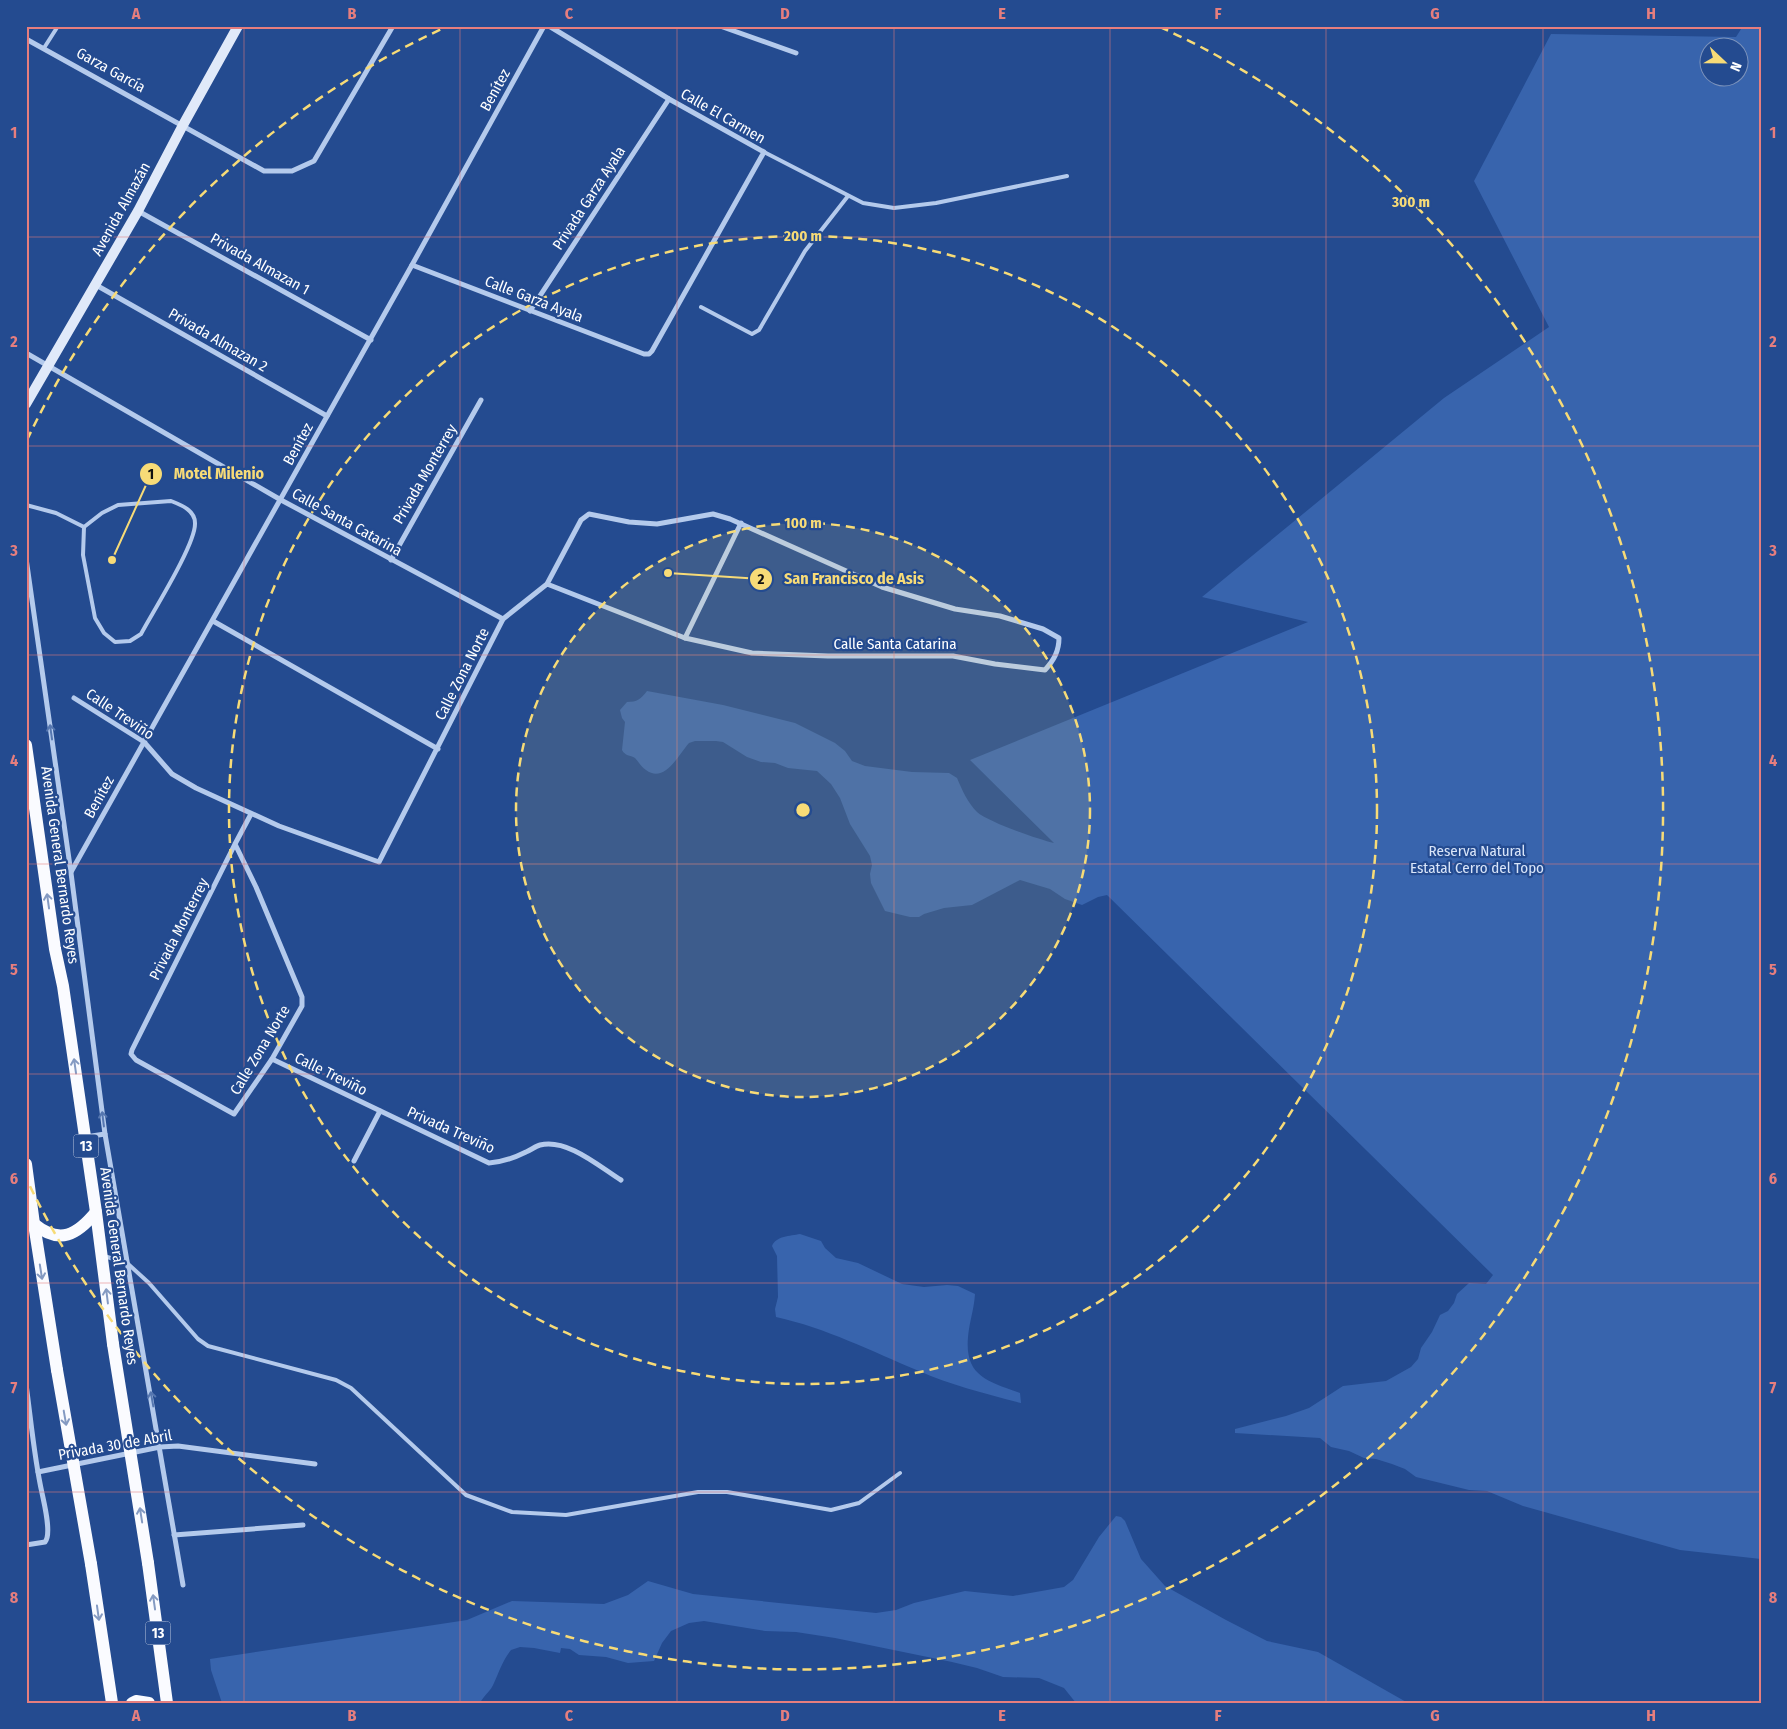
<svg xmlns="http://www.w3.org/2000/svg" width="1787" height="1729" font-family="'Fira Sans Condensed',sans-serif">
<rect width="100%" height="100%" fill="#244b90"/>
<g fill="#3864ad" fill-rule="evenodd">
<path d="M1743,26H1761V1559L1680,1550L1523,1506L1487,1491L1469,1490L1416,1477L1405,1469L1392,1464L1376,1459L1364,1458L1349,1451L1331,1447L1320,1438L1235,1433V1429L1286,1416L1309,1408L1343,1386L1386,1381L1411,1367L1418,1359L1421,1348L1432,1332L1440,1315L1448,1311L1454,1303L1457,1294L1469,1283L1486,1284L1493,1275L1107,895L1098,897L1082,905L1065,899L1050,889L1020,880L972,905L944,908L924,914L919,917H910L885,911L871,883L870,874L872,865L870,856L850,824L840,798L831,784L817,771L788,768L775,763L761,762L747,757L723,742L716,741H695L689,743C679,754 665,784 646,770C641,767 639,762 635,758C630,755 625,756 622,750L625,722L622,718L620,710L627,702C637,702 641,699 647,691L723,705L795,723L835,743L845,751L852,761L865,766L912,772L949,773L957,778C962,790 968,803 977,812C988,822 1038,839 1054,843L970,760L1308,622L1202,597L1444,398L1549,327L1474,181L1551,34L1736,37ZM1710,48H1740V78H1710Z"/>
<path d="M800,1234L821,1241L825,1248L836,1258L858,1263L902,1284L924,1287L947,1285L958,1286L975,1294C974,1308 971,1317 969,1329C962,1374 983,1380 1020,1393L1021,1403C986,1394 951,1385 919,1371C871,1351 826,1328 776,1317L775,1309L778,1297L777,1256L772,1246C776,1236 790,1236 800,1234Z"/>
<path d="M1116,1516L1121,1517L1125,1521L1141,1559L1165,1586L1226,1620L1267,1641L1318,1652L1408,1703H1076L1064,1688L1039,1678L1003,1677L977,1668L952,1662L835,1638L796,1632L765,1631L704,1621L689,1623L671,1631L662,1643L654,1661L628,1663L606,1657L579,1655L570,1649L561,1648L560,1653L534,1648L520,1647L511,1650C503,1660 499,1672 494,1683C491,1691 484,1695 480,1703H222L211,1670L210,1659L467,1620L512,1601L604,1604L628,1595L648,1581L693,1594L876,1613L896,1610L914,1603L965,1591L1013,1596L1064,1587L1073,1580L1099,1537Z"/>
</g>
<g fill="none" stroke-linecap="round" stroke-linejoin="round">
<g stroke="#b4caec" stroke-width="4">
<polyline points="44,48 58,26"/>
<polyline points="764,152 863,203 894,208 936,203 1067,176"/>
<polyline points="701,307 752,334 759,330 805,251 848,196"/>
<path d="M171,501C181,505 195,510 195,523C196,544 152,613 141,634L130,641L115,642L104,633L95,618L83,555L84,527L102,513L118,505Z"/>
<polyline points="26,505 56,513 84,527"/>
<polyline points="104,1256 127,1263 149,1283 198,1339 208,1346 336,1380 351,1388 466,1495 512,1512 566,1515 698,1492 727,1492 831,1510 859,1503 900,1473"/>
</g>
<g stroke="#b4caec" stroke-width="5">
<polyline points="720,26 796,53"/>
<polyline points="26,39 264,171 292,171 314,161 393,26"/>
<polyline points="138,211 371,340"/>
<polyline points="412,265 644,354 649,354 652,351 764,152 669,99 549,26"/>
<polyline points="96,285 327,416"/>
<polyline points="530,311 669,99"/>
<polyline points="26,353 281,500 503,619"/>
<polyline points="26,558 71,873 105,1134 183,1585"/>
<polyline points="391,560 481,400"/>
<polyline points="213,621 438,749"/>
<polyline points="685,638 741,523"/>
<path d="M74,698L144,742L172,774L196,788L279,826L379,862L503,619L547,584L581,520L589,514L629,522L657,524L713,514L730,519L882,587L955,609L1000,616L1043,629L1059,638C1059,651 1054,660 1045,670L995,664L953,656H828L752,653L685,638L547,584"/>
<polyline points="235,844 256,887 302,997 302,1006 272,1059 234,1114 136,1060 131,1054 132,1050 235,844 251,814"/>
<polyline points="71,872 412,265 544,26"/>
<path d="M272,1059L489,1163C503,1162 514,1158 526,1152C531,1150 536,1146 540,1145C567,1138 600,1167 621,1180"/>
<polyline points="85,1137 105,1134"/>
<polyline points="354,1161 380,1111"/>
<path d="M26,1384C31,1420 34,1457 42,1493C44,1503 52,1534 45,1542L26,1545"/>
<polyline points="38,1472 160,1447 178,1446 315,1464"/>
<polyline points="174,1535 303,1525"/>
</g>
<polyline stroke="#e0e9f9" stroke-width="10" points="26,404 138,211 183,125 238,26"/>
<g stroke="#fafbff" stroke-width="12">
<polyline points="26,745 55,949 63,986 96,1212 113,1344"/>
<polyline points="26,1164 34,1224 57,1370"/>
<path d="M34,1224C60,1245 77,1235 96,1212"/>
<polyline points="148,1563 167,1703"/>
<polyline points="91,1564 112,1703"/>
<polyline points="132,1703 136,1701 149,1703"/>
</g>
<g stroke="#fafbff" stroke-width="12">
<polyline points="113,1344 148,1563"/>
<polyline points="57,1370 91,1564"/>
</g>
</g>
<defs><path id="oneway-shaft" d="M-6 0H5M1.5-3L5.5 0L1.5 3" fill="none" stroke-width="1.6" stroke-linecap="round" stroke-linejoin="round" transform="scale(1.25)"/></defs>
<g stroke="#5677b0">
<use href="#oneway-shaft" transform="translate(51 732) rotate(-98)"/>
<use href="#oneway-shaft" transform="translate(103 1119) rotate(-97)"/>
<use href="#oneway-shaft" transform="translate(152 1399) rotate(-100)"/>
</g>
<g stroke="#849ac2">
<use href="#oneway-shaft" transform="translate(48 901) rotate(-98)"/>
<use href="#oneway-shaft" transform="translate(75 1066) rotate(-98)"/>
<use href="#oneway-shaft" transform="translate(41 1272) rotate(81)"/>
<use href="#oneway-shaft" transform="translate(107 1296) rotate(-97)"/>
<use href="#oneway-shaft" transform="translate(65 1418) rotate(80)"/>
<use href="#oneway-shaft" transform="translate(141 1515) rotate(-99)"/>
<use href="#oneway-shaft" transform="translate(154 1602) rotate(-98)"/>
<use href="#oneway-shaft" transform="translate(98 1613) rotate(82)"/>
</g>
<path fill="none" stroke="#e67e7e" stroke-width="1" stroke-opacity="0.55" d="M244,26V1703M460,26V1703M677,26V1703M894,26V1703M1110,26V1703M1326,26V1703M1543,26V1703M26,237H1761M26,446H1761M26,655H1761M26,864H1761M26,1074H1761M26,1283H1761M26,1492H1761"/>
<circle cx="803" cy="810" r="287" fill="#f7db77" fill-opacity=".12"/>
<g fill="none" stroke="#f7db77" stroke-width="2.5" stroke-dasharray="9 6">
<circle cx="803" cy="810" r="287"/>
<circle cx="803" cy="810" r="574"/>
<path d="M27 440A860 860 0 0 1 446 27M1160 27A860 860 0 1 1 27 1180"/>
</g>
<g text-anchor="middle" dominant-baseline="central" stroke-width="4.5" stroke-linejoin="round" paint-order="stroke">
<g fill="#244b90" stroke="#bdc9de" stroke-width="1">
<rect x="73.5" y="1134.5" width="25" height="23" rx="4"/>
<rect x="145.5" y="1621.5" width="25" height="23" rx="4"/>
</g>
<g font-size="14" font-weight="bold" fill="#fff">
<text x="86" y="1146">13</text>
<text x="158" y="1633">13</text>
</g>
<g font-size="15" fill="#fff" stroke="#244b90">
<text transform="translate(111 70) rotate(29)">Garza García</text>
<text transform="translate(495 90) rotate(-61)">Benítez</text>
<text transform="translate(723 116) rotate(30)">Calle El Carmen</text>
<text transform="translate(589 198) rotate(-57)">Privada Garza Ayala</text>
<text transform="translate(121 209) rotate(-61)">Avenida Almazán</text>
<text transform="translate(260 264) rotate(29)">Privada Almazan 1</text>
<text transform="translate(534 299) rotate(21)">Calle Garza Ayala</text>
<text transform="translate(218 340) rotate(30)">Privada Almazan 2</text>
<text transform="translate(298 444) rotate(-61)">Benítez</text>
<text transform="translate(425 474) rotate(-60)">Privada Monterrey</text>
<text transform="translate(347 522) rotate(29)">Calle Santa Catarina</text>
<text x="895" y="644">Calle Santa Catarina</text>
<text transform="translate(462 674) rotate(-63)">Calle Zona Norte</text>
<text transform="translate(120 714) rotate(34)">Calle Treviño</text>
<text transform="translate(99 797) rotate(-61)">Benítez</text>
<text transform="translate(60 865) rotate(82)">Avenida General Bernardo Reyes</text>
<text transform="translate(179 929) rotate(-63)">Privada Monterrey</text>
<text transform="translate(260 1050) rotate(-59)">Calle Zona Norte</text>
<text transform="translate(331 1074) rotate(26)">Calle Treviño</text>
<text transform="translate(451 1130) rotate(24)">Privada Treviño</text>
<text transform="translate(119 1266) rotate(82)">Avenida General Bernardo Reyes</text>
<text transform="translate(115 1445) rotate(-10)">Privada 30 de Abril</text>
</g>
<g font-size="15" fill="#d9e5f9" stroke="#244b90">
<text x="1477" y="851">Reserva Natural<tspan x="1477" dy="17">Estatal Cerro del Topo</tspan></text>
</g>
</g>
<circle cx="803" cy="810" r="8" fill="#f7db77" stroke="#244b90" stroke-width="2.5"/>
<g font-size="15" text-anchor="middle" font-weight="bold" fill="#f7db77" stroke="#244b90" stroke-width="4.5" stroke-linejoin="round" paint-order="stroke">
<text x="1411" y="207">300 m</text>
<text x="803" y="241">200 m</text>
<text x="803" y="528">100 m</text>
</g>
<path fill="none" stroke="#f7db77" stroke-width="2" d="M112 560L151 474M668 573L761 579"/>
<g fill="#f7db77" stroke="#244b90" stroke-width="2">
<circle cx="112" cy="560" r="5"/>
<circle cx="668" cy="573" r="5"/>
<circle cx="151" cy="474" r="12"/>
<circle cx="761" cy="579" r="12"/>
</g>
<g font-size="15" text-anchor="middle" font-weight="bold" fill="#111">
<text x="151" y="479">1</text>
<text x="761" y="584">2</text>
</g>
<g font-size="16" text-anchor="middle" font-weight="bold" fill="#f7db77" stroke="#244b90" stroke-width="4.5" stroke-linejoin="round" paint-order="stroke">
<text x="219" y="479">Motel Milenio</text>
<text x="854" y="584">San Francisco de Asis</text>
</g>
<rect width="1787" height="1729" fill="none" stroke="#244b90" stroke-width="55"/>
<g transform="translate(1724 62) rotate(112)"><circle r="24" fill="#244b90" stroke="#7c93bc"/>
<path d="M0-4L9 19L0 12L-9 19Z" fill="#f7db77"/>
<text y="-8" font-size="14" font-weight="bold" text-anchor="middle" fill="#ffffff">N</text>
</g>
<rect x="28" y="28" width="1732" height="1674" fill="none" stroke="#e67e7e" stroke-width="2"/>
<g font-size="16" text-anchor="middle" font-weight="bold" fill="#e67e7e">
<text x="136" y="19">A</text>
<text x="352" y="19">B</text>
<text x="569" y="19">C</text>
<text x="785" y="19">D</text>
<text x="1002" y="19">E</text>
<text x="1218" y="19">F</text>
<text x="1435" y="19">G</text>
<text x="1651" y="19">H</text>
<text x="14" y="138">1</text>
<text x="1773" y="138">1</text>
<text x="14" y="347">2</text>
<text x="1773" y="347">2</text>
<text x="14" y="556">3</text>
<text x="1773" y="556">3</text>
<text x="14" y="766">4</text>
<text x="1773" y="766">4</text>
<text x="14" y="975">5</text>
<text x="1773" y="975">5</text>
<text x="14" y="1184">6</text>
<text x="1773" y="1184">6</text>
<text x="14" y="1393">7</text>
<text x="1773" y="1393">7</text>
<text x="14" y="1603">8</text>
<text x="1773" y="1603">8</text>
<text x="136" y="1721">A</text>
<text x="352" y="1721">B</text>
<text x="569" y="1721">C</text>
<text x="785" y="1721">D</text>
<text x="1002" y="1721">E</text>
<text x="1218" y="1721">F</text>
<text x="1435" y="1721">G</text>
<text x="1651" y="1721">H</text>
</g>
</svg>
